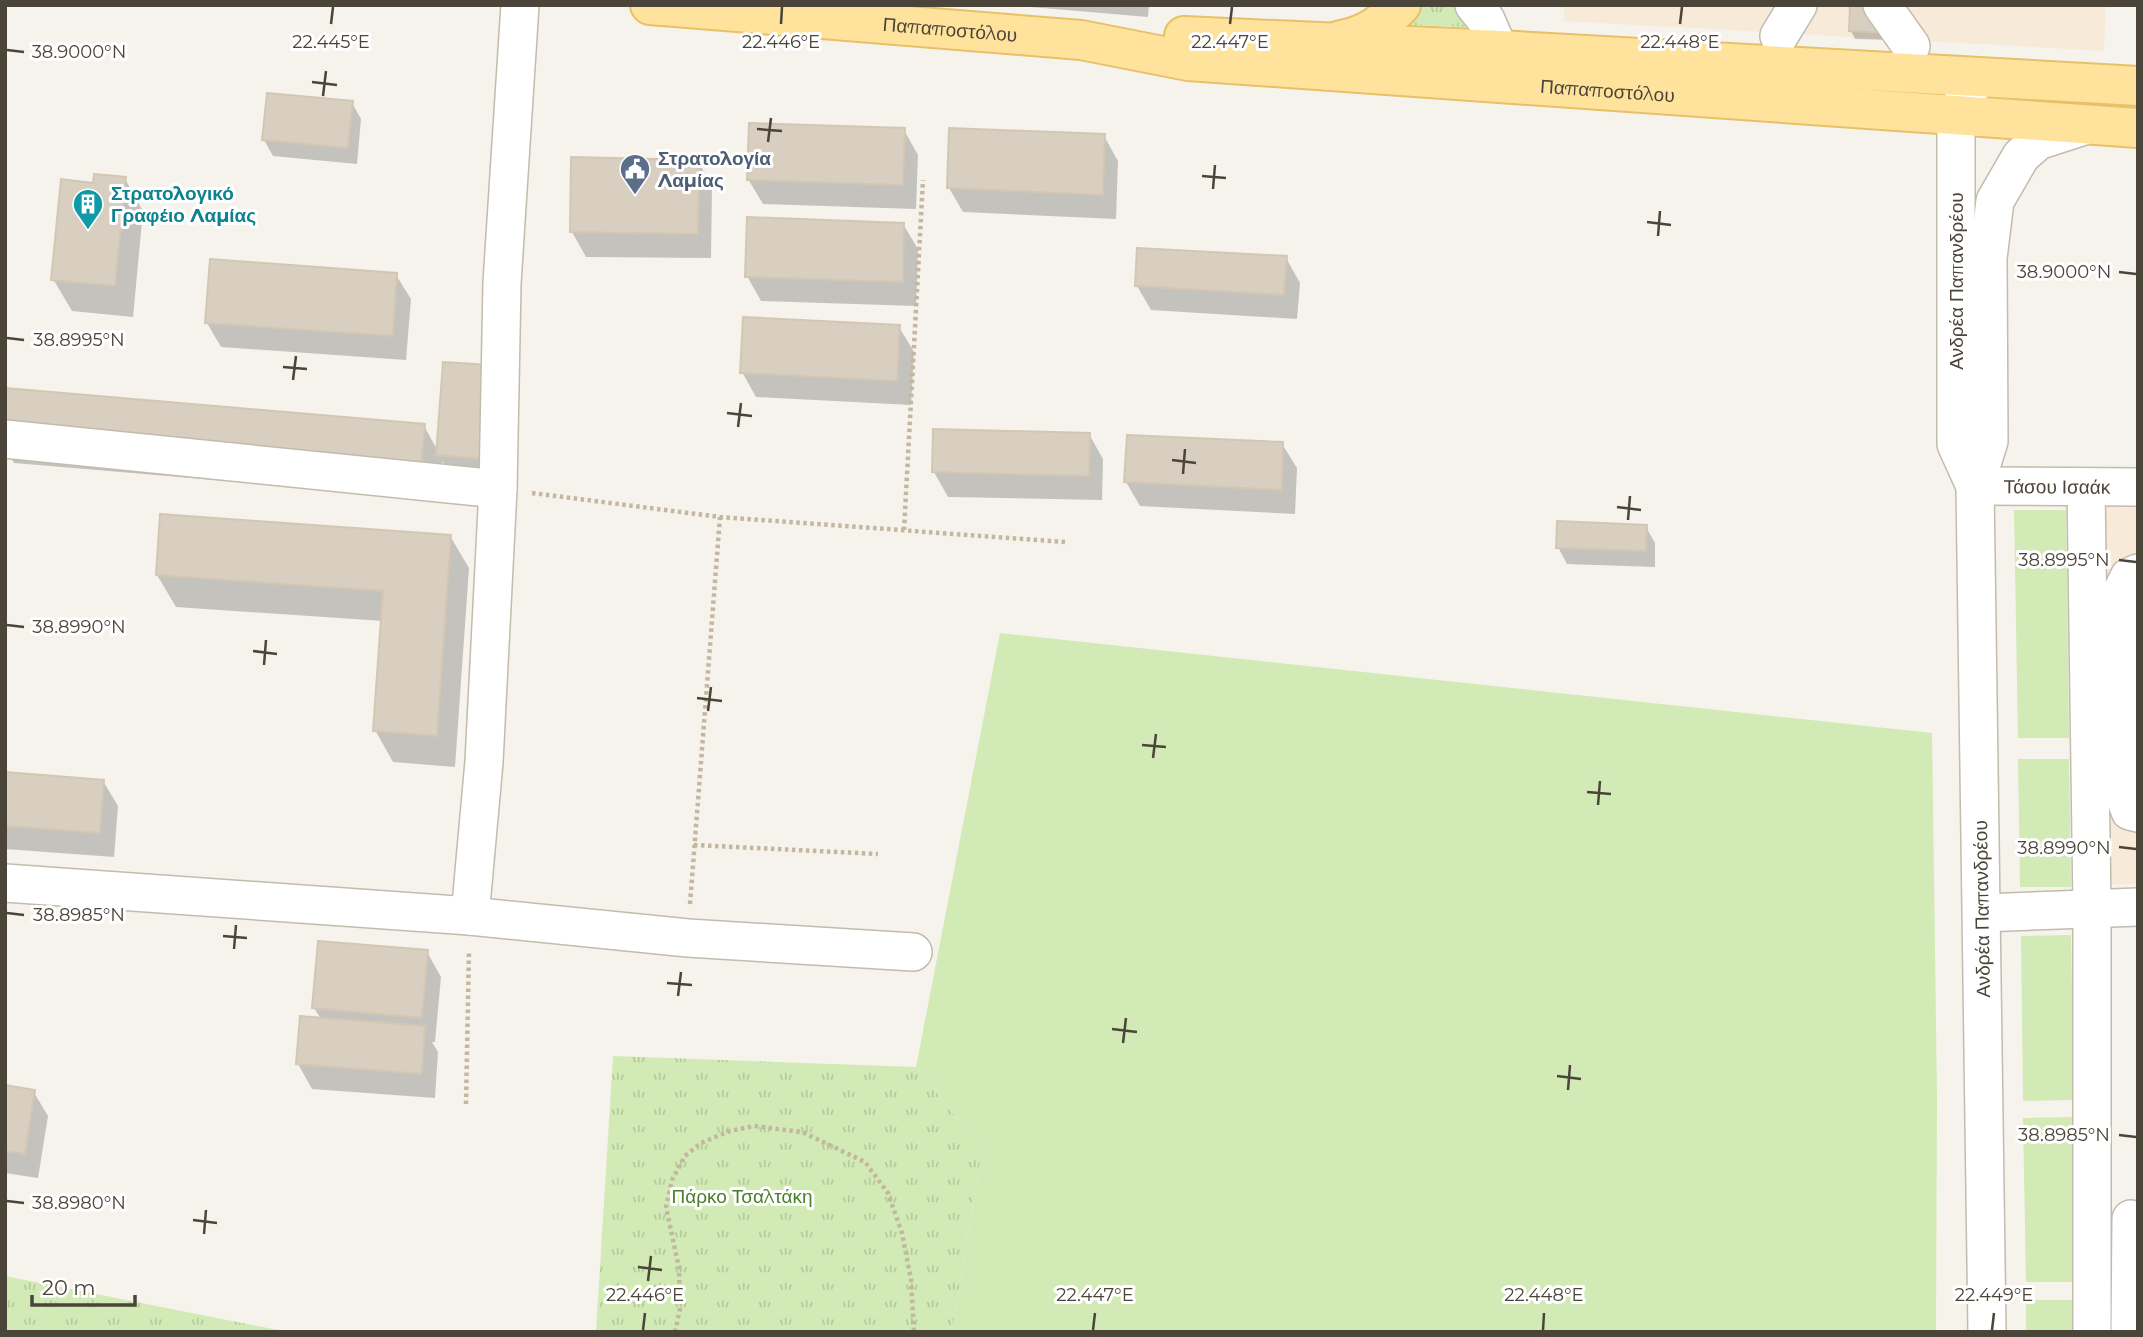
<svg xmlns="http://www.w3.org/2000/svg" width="2143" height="1337" font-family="Montserrat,sans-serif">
<defs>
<pattern id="park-tufts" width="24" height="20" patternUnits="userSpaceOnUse" patternTransform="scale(1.75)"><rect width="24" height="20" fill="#d2eab5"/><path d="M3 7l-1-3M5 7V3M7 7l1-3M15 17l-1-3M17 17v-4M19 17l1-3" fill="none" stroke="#b6ca9c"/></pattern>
</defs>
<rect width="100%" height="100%" fill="#f6f3ec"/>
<g fill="#f7ead8">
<polygon points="1565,5 2106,5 2104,51 1563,21"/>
<polygon points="2096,502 2138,503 2138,884 2098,884"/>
</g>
<g fill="#d2eab5">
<polygon points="2014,510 2066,510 2069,738 2018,738"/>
<polygon points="1000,633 1932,733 1937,1096 1936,1332 952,1332 982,1149 916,1067"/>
<polygon points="2018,759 2069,759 2071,887 2020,887"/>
<polygon points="2071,935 2074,1100 2023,1101 2021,936"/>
<polygon points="2074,1117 2076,1282 2026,1282 2023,1118"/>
<rect x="2026" y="1300" width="50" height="32"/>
</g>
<g fill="url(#park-tufts)">
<polygon points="1412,5 1467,5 1473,19 1465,27 1411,25 1405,17"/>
<polygon points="613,1056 916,1067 982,1149 952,1332 596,1332"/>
<polygon points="5,1276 288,1332 5,1332"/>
</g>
<g fill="#0003">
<polygon points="1007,5 1149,5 1148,17"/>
<polygon points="1852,5 1894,40 1855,39 1851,31"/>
<polygon points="352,103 361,119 357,164 273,156 264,140"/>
<polygon points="904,130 918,155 916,209 763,204 748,179"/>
<polygon points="1104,136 1118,161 1116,219 963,212 949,188"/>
<polygon points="698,161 712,186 711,258 586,257 572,232"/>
<polygon points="125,179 143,211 133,317 72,311 53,279 95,185"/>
<polygon points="903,224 918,249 916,306 761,301 747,276"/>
<polygon points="1286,258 1300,283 1297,319 1151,310 1137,286"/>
<polygon points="396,275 411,299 406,360 221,347 207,323"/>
<polygon points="899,327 914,352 911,405 756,397 742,372"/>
<polygon points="445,364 491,474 448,471 442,461 439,499 14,463 5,447 424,426 438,451"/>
<polygon points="1089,434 1103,459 1102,500 948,497 934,472"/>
<polygon points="1282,444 1297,468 1295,514 1140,506 1126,482"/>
<polygon points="1646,527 1655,543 1655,567 1567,564 1558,547"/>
<polygon points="450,536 469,568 455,767 393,762 375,730 383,621 176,607 157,575"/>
<polygon points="5,774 103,781 118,806 114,857 5,849"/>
<polygon points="427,952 441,977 435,1042 432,1042 438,1052 435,1098 312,1089 298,1064 321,1019 314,1008"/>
<polygon points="5,1087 33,1091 48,1116 38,1178 5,1173"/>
</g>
<g fill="#d8cfc1" stroke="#d3c7b4" stroke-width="2">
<polygon points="1850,5 1891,5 1890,33 1849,31"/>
<polygon points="267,93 353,101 348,148 262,140"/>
<polygon points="749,123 905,128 903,185 747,180"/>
<polygon points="949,128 1105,134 1103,195 947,188"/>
<polygon points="571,157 699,160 698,234 570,232"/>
<polygon points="94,174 126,177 115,286 51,280 61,179 93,183"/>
<polygon points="747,217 904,223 903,282 745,277"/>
<polygon points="1137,248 1287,256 1284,295 1135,286"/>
<polygon points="210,259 397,273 393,336 205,323"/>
<polygon points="743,317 900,325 897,381 740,373"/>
<polygon points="443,362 490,365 483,459 436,455"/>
<polygon points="5,388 425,424 421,468 5,432"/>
<polygon points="933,429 1090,433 1089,476 932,472"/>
<polygon points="1127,435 1283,442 1282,490 1124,482"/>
<polygon points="160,514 451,535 437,736 373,731 383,591 156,575"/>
<polygon points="1557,521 1647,525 1646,551 1556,548"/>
<polygon points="5,772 104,780 100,833 5,826"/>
<polygon points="318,941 428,950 422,1018 312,1008"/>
<polygon points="300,1016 425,1026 422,1074 296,1064"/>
<polygon points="5,1085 35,1090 25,1154 5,1151"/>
</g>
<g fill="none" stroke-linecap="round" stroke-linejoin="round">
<g stroke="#c2bbae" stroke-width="40">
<g id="minor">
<polyline points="1474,5 1486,20 1499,50"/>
<polyline points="1882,5 1911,46"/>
<polyline points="1779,36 1798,5"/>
<polyline points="1970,89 1956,114 1956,444 1975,486"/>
<polyline points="5,439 498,489"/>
<path id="s1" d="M1975,486L2138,487"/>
<polyline points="2086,487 2092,909 2092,1332"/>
<polyline points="2138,573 2129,577 2121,593 2123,792 2130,811 2138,813"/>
<polyline points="5,883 470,916 688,938 913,952"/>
<polyline points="1982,913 2138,907"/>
<polyline points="470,916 484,762 498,489 502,283 520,5"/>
<polyline points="1987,1332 1975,486 1989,441 1988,258 1995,201 2021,156 2038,141 2087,125"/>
<polyline points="2130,1332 2131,1219"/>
</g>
</g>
<g stroke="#e6c16a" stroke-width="42">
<g id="major">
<path id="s2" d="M650,5L1081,40L1188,61L2138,128"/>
<polyline points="1184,36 1499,50 2138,86"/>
<path d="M1341,40C1366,36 1384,23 1401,5"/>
</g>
</g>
<g stroke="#c4b79f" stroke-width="4.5" stroke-dasharray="3.5 3.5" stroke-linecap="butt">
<polyline points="532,493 720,517 1065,542"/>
<polyline points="904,530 923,180"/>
<polyline points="694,845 878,854"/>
<polyline points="690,904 720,517"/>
<polyline points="466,1104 469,950"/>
<polyline points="675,1332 680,1309 679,1268 666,1207 672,1180 685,1156 701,1143 730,1131 754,1126 802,1132 865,1162 888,1193 902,1233 911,1280 914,1332"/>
</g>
<use href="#minor" stroke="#fff" stroke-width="37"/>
<use href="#major" stroke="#ffe39c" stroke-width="38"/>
</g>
<path fill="none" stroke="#4b4439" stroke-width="2.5" d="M331,24L333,7M781,24L782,7M1230,24L1232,7M1680,24L1682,7M7,50L24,52M312,82L337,85M323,96L326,71M757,129L782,131M768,142L771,118M1202,176L1226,178M1213,189L1215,165M1647,222L1671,225M1658,236L1660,211M2119,272L2136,274M7,338L24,340M283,367L307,369M293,380L296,356M727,413L752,416M738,427L741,403M1172,460L1196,463M1183,474L1185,449M1617,507L1641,510M1628,520L1630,496M2119,560L2136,562M7,625L24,627M253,651L277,654M264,665L266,640M697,698L722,701M708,711L711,687M1142,745L1166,747M1153,758L1156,734M1587,792L1611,794M1598,805L1600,781M2119,847L2136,849M7,913L24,915M223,936L247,938M234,949L236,925M667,983L692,985M678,996L681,972M1112,1029L1137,1032M1123,1043L1126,1018M1557,1076L1581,1079M1568,1090L1570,1065M2119,1135L2136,1137M7,1201L24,1203M193,1220L217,1223M204,1234L206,1210M638,1267L662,1270M648,1281L651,1256M643,1330L645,1313M1093,1330L1095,1313M1543,1330L1544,1313M1992,1330L1994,1313"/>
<defs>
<g id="civic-pin" transform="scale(1.575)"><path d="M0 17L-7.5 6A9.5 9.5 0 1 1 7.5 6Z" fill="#5c6f8a" stroke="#fff"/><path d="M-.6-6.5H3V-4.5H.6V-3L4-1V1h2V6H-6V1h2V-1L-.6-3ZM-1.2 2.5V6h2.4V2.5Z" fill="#fff"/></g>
<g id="building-pin" transform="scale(1.575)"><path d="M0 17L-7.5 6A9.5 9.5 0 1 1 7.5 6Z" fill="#0f9aa8" stroke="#fff"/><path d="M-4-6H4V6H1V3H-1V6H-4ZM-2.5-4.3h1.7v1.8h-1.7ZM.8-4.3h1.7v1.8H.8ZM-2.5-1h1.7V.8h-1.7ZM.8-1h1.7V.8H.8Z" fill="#fff"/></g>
</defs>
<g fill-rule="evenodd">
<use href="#civic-pin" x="635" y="169"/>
<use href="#building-pin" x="88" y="204"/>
</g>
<g text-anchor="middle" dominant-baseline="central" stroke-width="6" stroke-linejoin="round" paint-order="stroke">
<g font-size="19" fill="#4b4439" stroke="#fff">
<text stroke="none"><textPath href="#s2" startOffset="301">Παπαποστόλου</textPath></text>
<text stroke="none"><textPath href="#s2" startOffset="962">Παπαποστόλου</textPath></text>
<text transform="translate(1956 281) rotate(-90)">Ανδρέα Παπανδρέου</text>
<text stroke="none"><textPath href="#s1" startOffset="82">Τάσου Ισαάκ</textPath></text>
<text transform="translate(1982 909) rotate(-91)">Ανδρέα Παπανδρέου</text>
</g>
<g font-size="19" font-weight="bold" fill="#4e5e75" stroke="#fff" text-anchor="start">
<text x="658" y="158">Στρατολογία<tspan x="658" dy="22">Λαμίας</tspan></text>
</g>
<g font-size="19" font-weight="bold" fill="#0d838f" stroke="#fff" text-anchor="start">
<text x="111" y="193">Στρατολογικό<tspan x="111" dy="22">Γραφέιο Λαμίας</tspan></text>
</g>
<g font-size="19" fill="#4a7f2a" stroke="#fff">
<text x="742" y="1196">Πάρκο Τσαλτάκη</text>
</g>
</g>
<g font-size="18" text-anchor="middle" fill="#4b4439" stroke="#fff" stroke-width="6" stroke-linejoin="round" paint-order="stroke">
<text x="331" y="48">22.445°E</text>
<text x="781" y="48">22.446°E</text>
<text x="1230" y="48">22.447°E</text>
<text x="1680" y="48">22.448°E</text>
<text x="79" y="58">38.9000°N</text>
<text x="2064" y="278">38.9000°N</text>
<text x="79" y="346">38.8995°N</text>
<text x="2064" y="566">38.8995°N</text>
<text x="79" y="633">38.8990°N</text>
<text x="2064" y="854">38.8990°N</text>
<text x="79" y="921">38.8985°N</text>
<text x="2064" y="1141">38.8985°N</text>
<text x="79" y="1209">38.8980°N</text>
<text x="645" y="1301">22.446°E</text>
<text x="1095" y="1301">22.447°E</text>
<text x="1544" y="1301">22.448°E</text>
<text x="1994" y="1301">22.449°E</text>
</g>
<rect width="2143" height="1337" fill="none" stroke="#4b4439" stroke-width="14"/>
<path d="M32 1295v10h103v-10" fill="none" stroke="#4b4439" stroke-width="3.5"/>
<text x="42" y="1295" font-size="21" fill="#4b4439" stroke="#ffffff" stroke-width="5" paint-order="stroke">20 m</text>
</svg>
